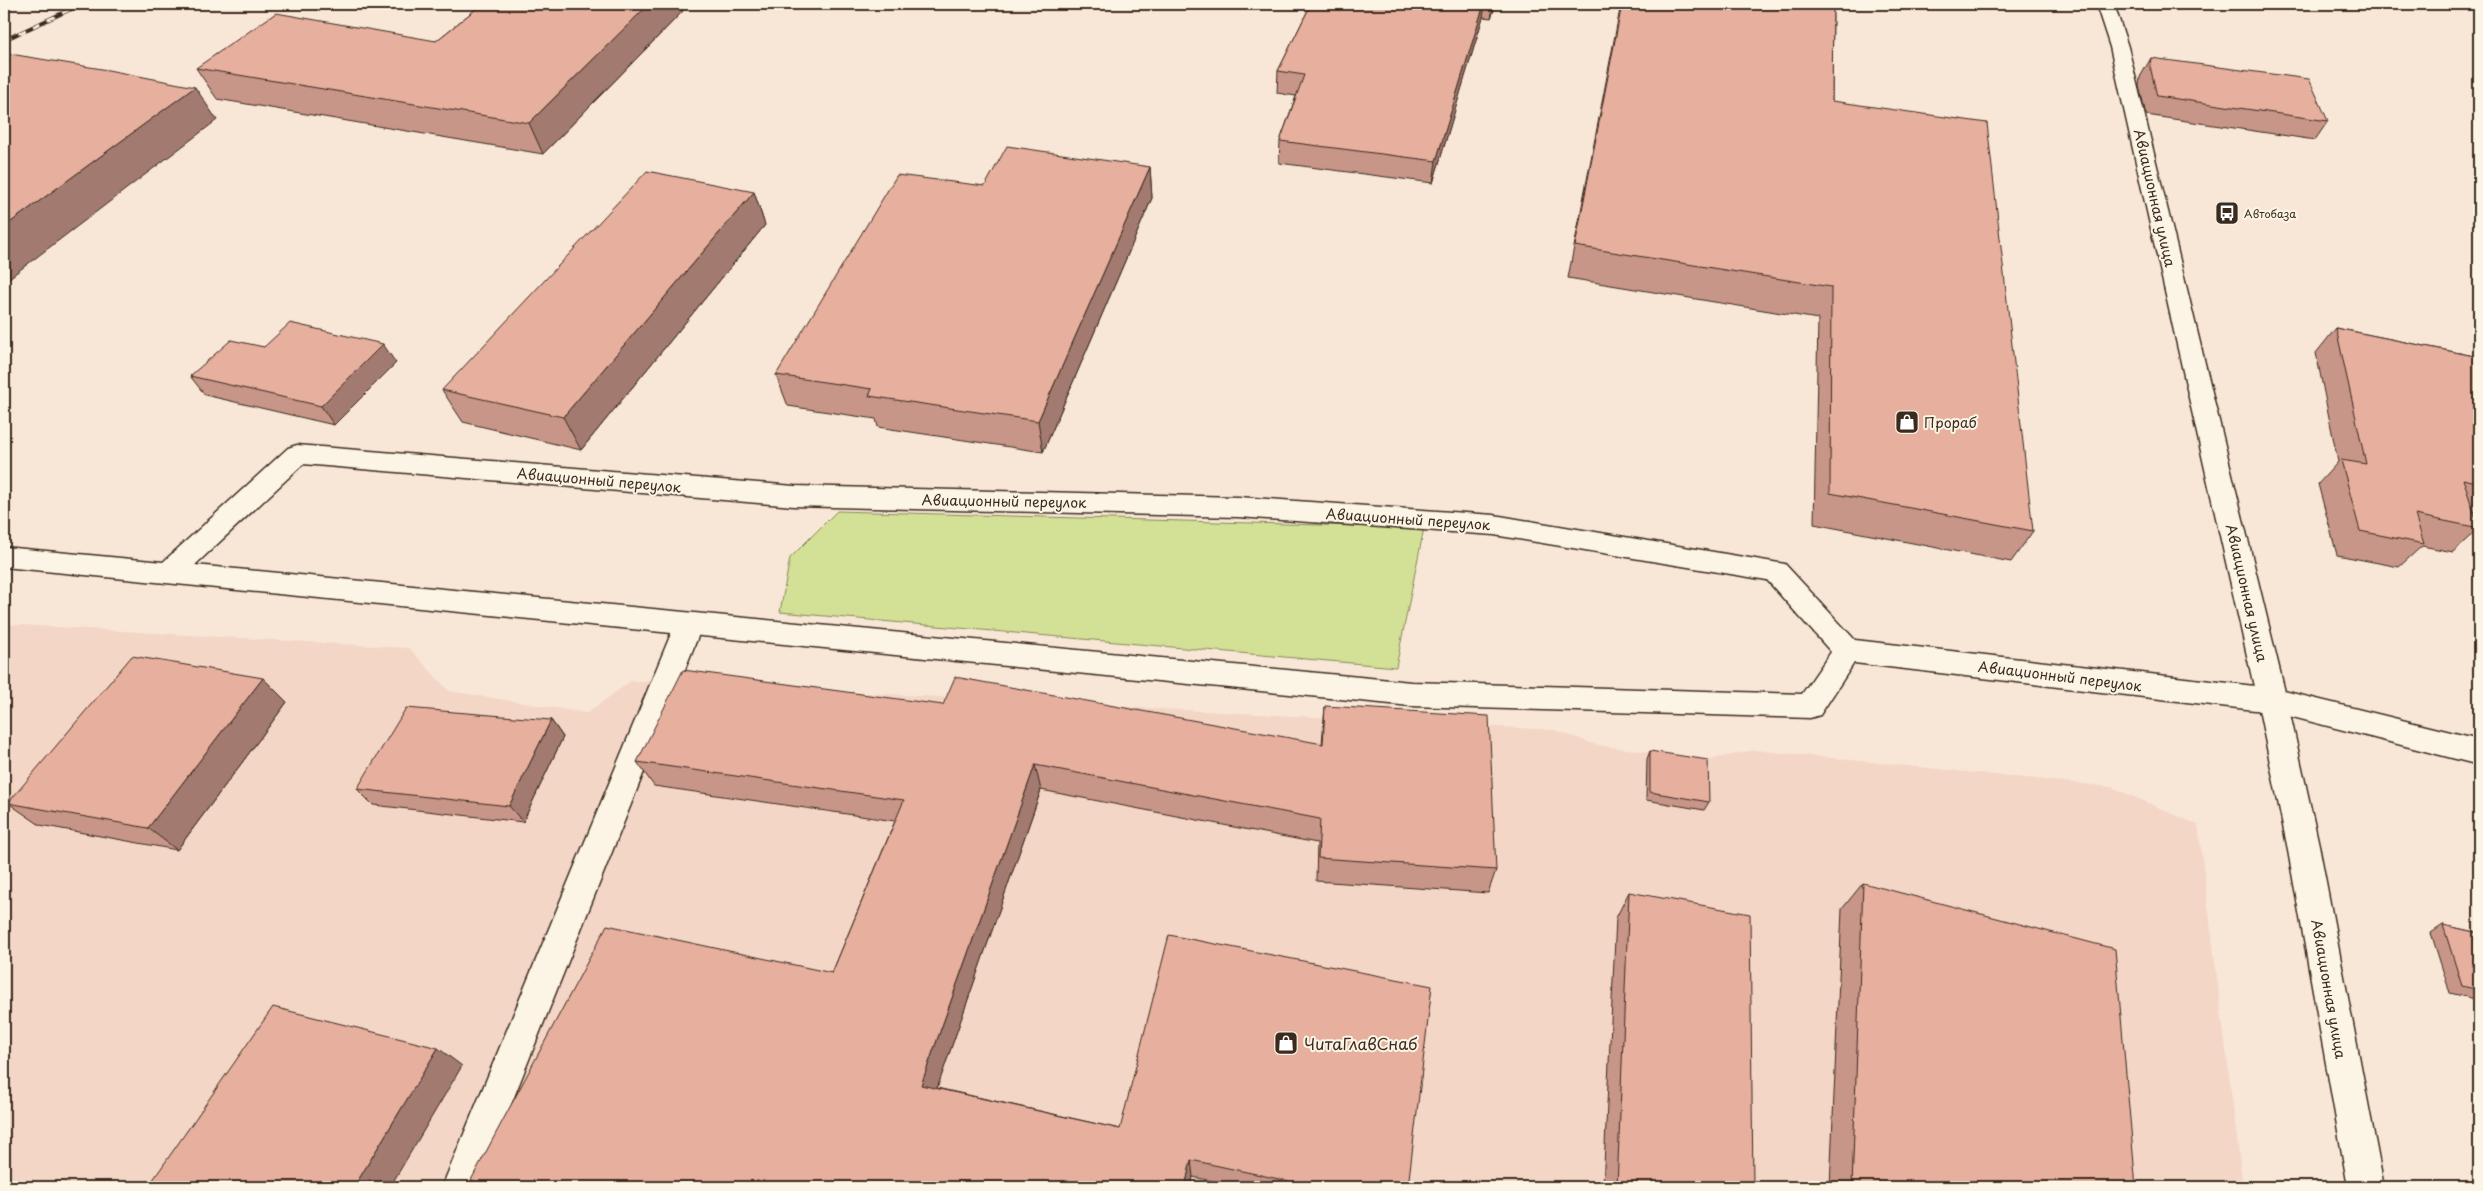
<svg xmlns="http://www.w3.org/2000/svg" width="2483" height="1191" font-family="'Playpen Sans',sans-serif">
<rect width="100%" height="100%" fill="#f8e7d7"/>
<filter id="ink" filterUnits="userSpaceOnUse"><feTurbulence type="fractalNoise" baseFrequency=".02" numOctaves="2"/><feDisplacementMap in="SourceGraphic" scale="10" xChannelSelector="R" yChannelSelector="G"/><feConvolveMatrix kernelMatrix="1 2 1 2 8 2 1 2 1" color-interpolation-filters="sRGB"/></filter>
<g filter="url(#ink)">
<polygon fill="#f3d6c6" points="4,624 409,648 449,691 587,713 631,681 665,682 1554,730 1597,745 1708,760 1755,750 2112,787 2198,825 2243,1187 4,1187"/>
<polygon fill="#d2e195" stroke="#86865a" points="837,511 1424,528 1396,667 780,612 790,558"/>
<g fill="none" stroke-linecap="round" stroke-linejoin="round">
<g stroke="#3b2a1e" stroke-width="3">
<g id="service">
<polygon points="689,613 699,616 703,624 478,1187 442,1187 675,624 679,616"/>
<polygon points="2272,688 2479,739 2479,765 2262,709 2257,700 2262,691"/>
</g>
</g>
<g stroke="#3b2a1e" stroke-width="3">
<path id="minor" d="M297,445L794,486L1238,497L1494,515L1785,564L1855,640L2272,688L2282,691L2287,700L2282,709L2272,712L1854,663L1820,715L1810,718L1411,706L4,567V547L163,562L288,448ZM303,464L794,506L1238,517L1494,535L1767,580L1831,652L1802,694L1411,682L195,565Z"/>
</g>
<g stroke="#3b2a1e" stroke-width="3">
<polygon id="secondary" points="2096,4 2114,4 2128,47 2287,700 2319,845 2384,1187 2348,1187 2287,845 2257,700 2110,47"/>
</g>
<use href="#service" fill="#fcf5e5" fill-rule="evenodd"/>
<use href="#minor" fill="#fcf5e5" fill-rule="evenodd"/>
<use href="#secondary" fill="#fcf5e5" fill-rule="evenodd"/>
<g stroke="#3b2a1e" stroke-width="4">
<polyline id="rail" points="4,40 82,4"/>
</g>
<use href="#rail" stroke="#fcf5e5" stroke-width="2.5" stroke-dasharray="8" stroke-linecap="butt"/>
</g>
<g fill="#c79688" stroke="#3b2a1e">
<polygon points="482,4 680,4 683,11 543,154 217,99 196,68 436,41"/>
<polygon points="1311,4 1496,4 1491,18 1483,17 1433,183 1279,163 1280,141 1296,96 1277,93 1278,71"/>
<polygon points="1621,4 1833,4 1832,101 2033,531 2011,562 1814,524 1818,319 1568,278"/>
<polygon points="2151,58 2328,121 2315,140 2146,115 2139,85 2140,77"/>
<polygon points="1150,167 1152,198 1043,452 878,427 876,419 788,406 776,375 985,186"/>
<polygon points="754,192 765,225 581,450 463,422 442,390"/>
<polygon points="2336,328 2479,357 2479,512 2474,511 2479,528 2453,552 2422,546 2399,567 2337,555 2318,484 2338,462 2316,353"/>
<polygon points="264,347 396,363 334,425 205,395 190,376"/>
<polygon points="287,702 177,850 40,825 8,803"/>
<polygon points="943,705 1322,744 1325,706 1496,870 1488,893 1316,881 1317,843 1041,790 937,1088 1120,1129 1408,1187 1241,1187 1193,1177 1190,1187 483,1187 471,1180 832,973 895,821 654,786 637,762"/>
<polygon points="551,720 563,737 523,822 373,805 357,789"/>
<polygon points="1650,751 1709,802 1704,810 1646,800 1647,759"/>
<polygon points="1863,883 2136,1187 1830,1187 1842,909"/>
<polygon points="1629,892 1753,1187 1603,1187 1616,918"/>
<polygon points="2443,925 2479,933 2479,1000 2450,993 2431,933"/>
</g>
<g fill="#a27a6f" stroke="#3b2a1e">
<polygon points="649,4 680,4 683,11 543,154 529,123"/>
<polygon points="1484,4 1485,4 1483,17 1433,183 1436,161"/>
<polygon points="1494,4 1496,4 1491,18"/>
<polygon points="195,87 217,120 4,282 4,227"/>
<polygon points="1150,167 1152,198 1043,452 1038,421"/>
<polygon points="754,192 765,225 581,450 563,417"/>
<polygon points="383,344 396,363 334,425 321,406"/>
<polygon points="263,678 287,702 177,850 148,828"/>
<polygon points="551,720 563,737 523,822 509,806"/>
<polygon points="1035,765 1041,790 932,1103 921,1085"/>
<polygon points="438,1048 462,1066 390,1187 354,1187"/>
<polygon points="1191,1160 1193,1177 1190,1187 1185,1187"/>
</g>
<g fill="#e7af9e" stroke="#3b2a1e">
<polygon points="482,4 649,4 529,123 196,68 276,13 436,41"/>
<polygon points="1311,4 1484,4 1436,161 1280,141 1304,75 1278,71"/>
<polygon points="1622,4 1833,4 1832,101 1987,123 2033,531 1830,493 1831,287 1575,246"/>
<polygon points="4,53 108,70 195,87 4,227"/>
<polygon points="2151,58 2309,79 2328,121 2157,96 2150,66"/>
<polygon points="1007,146 1150,167 1038,421 869,396 872,389 776,375 897,175 985,186"/>
<polygon points="647,171 754,192 563,417 442,390"/>
<polygon points="290,323 383,344 321,406 190,376 231,340 264,347"/>
<polygon points="2336,328 2479,357 2479,483 2463,479 2479,528 2415,515 2424,544 2360,531 2341,460 2366,464"/>
<polygon points="132,656 263,678 148,828 8,803"/>
<polygon points="683,670 943,705 955,677 1323,744 1325,706 1489,716 1496,870 1318,858 1320,819 1035,765 921,1085 1120,1129 1169,935 1432,986 1408,1187 1316,1187 1191,1160 1185,1187 501,1187 471,1180 607,925 832,973 904,800 637,762"/>
<polygon points="406,708 551,720 509,806 357,789"/>
<polygon points="1650,751 1708,760 1709,802 1650,792"/>
<polygon points="1863,883 2115,949 2136,1187 1852,1187"/>
<polygon points="1629,892 1750,914 1753,1187 1617,1187"/>
<polygon points="2443,925 2479,933 2479,990 2462,986"/>
<polygon points="273,1007 438,1048 354,1187 148,1187"/>
</g>
</g>
<defs>
<g id="bus-square" transform="scale(1.25)"><rect x="-9" y="-9" width="18" height="18" rx="4" fill="#3b2a1e" stroke="#fcf5e5"/><path d="M-5-6H5V4H4V6H2V4H-2V6H-4V4H-5ZM-3.5-4V0h7V-4ZM-3.5 1.2v1.5H-2V1.2ZM2 1.2v1.5H3.5V1.2Z" fill="#fff"/></g>
<g id="shop-square" transform="scale(1.25)"><rect x="-9" y="-9" width="18" height="18" rx="4" fill="#3b2a1e" stroke="#fcf5e5"/><path d="M-5-2.5h2.3a2.7 3.5 0 0 1 5.4 0H5L5.5 6h-11ZM-1.5-2.5h3a1.5 2.3 0 0 0-3 0Z" fill="#fff"/></g>
</defs>
<g fill-rule="evenodd">
<use href="#bus-square" x="2227" y="213"/>
<use href="#shop-square" x="1907" y="422"/>
<use href="#shop-square" x="1286" y="1043"/>
</g>
<g text-anchor="middle" dominant-baseline="central" stroke-width="4" stroke-linejoin="round" paint-order="stroke">
<g font-size="11" fill="#3b2a1e" stroke="#fcf5e5" text-anchor="start">
<text x="2244" y="213">Автобаза</text>
</g>
<g font-size="14" fill="#3b2a1e" stroke="#fcf5e5">
<text transform="translate(2155 198) rotate(77)">Авиационная улица</text>
<text transform="translate(599 480) rotate(5)">Авиационный переулок</text>
<text transform="translate(1004 501) rotate(1)">Авиационный переулок</text>
<text transform="translate(1408 519) rotate(4)">Авиационный переулок</text>
<text transform="translate(2247 593) rotate(77)">Авиационная улица</text>
<text transform="translate(2060 676) rotate(7)">Авиационный переулок</text>
<text transform="translate(2329 989) rotate(80)">Авиационная улица</text>
</g>
<g font-size="14" fill="#3b2a1e" stroke="#fcf5e5" text-anchor="start">
<text x="1924" y="422">Прораб</text>
</g>
<g font-size="16" fill="#3b2a1e" stroke="#fcf5e5" text-anchor="start">
<text x="1304" y="1043">ЧитаГлавСнаб</text>
</g>
</g>
<rect width="2483" height="1191" fill="none" stroke="#fcf5e5" stroke-width="20"/>
<rect x="10" y="10" width="2463" height="1171" fill="none" stroke="#3b2a1e" stroke-width="2" filter="url(#ink)"/>
</svg>
